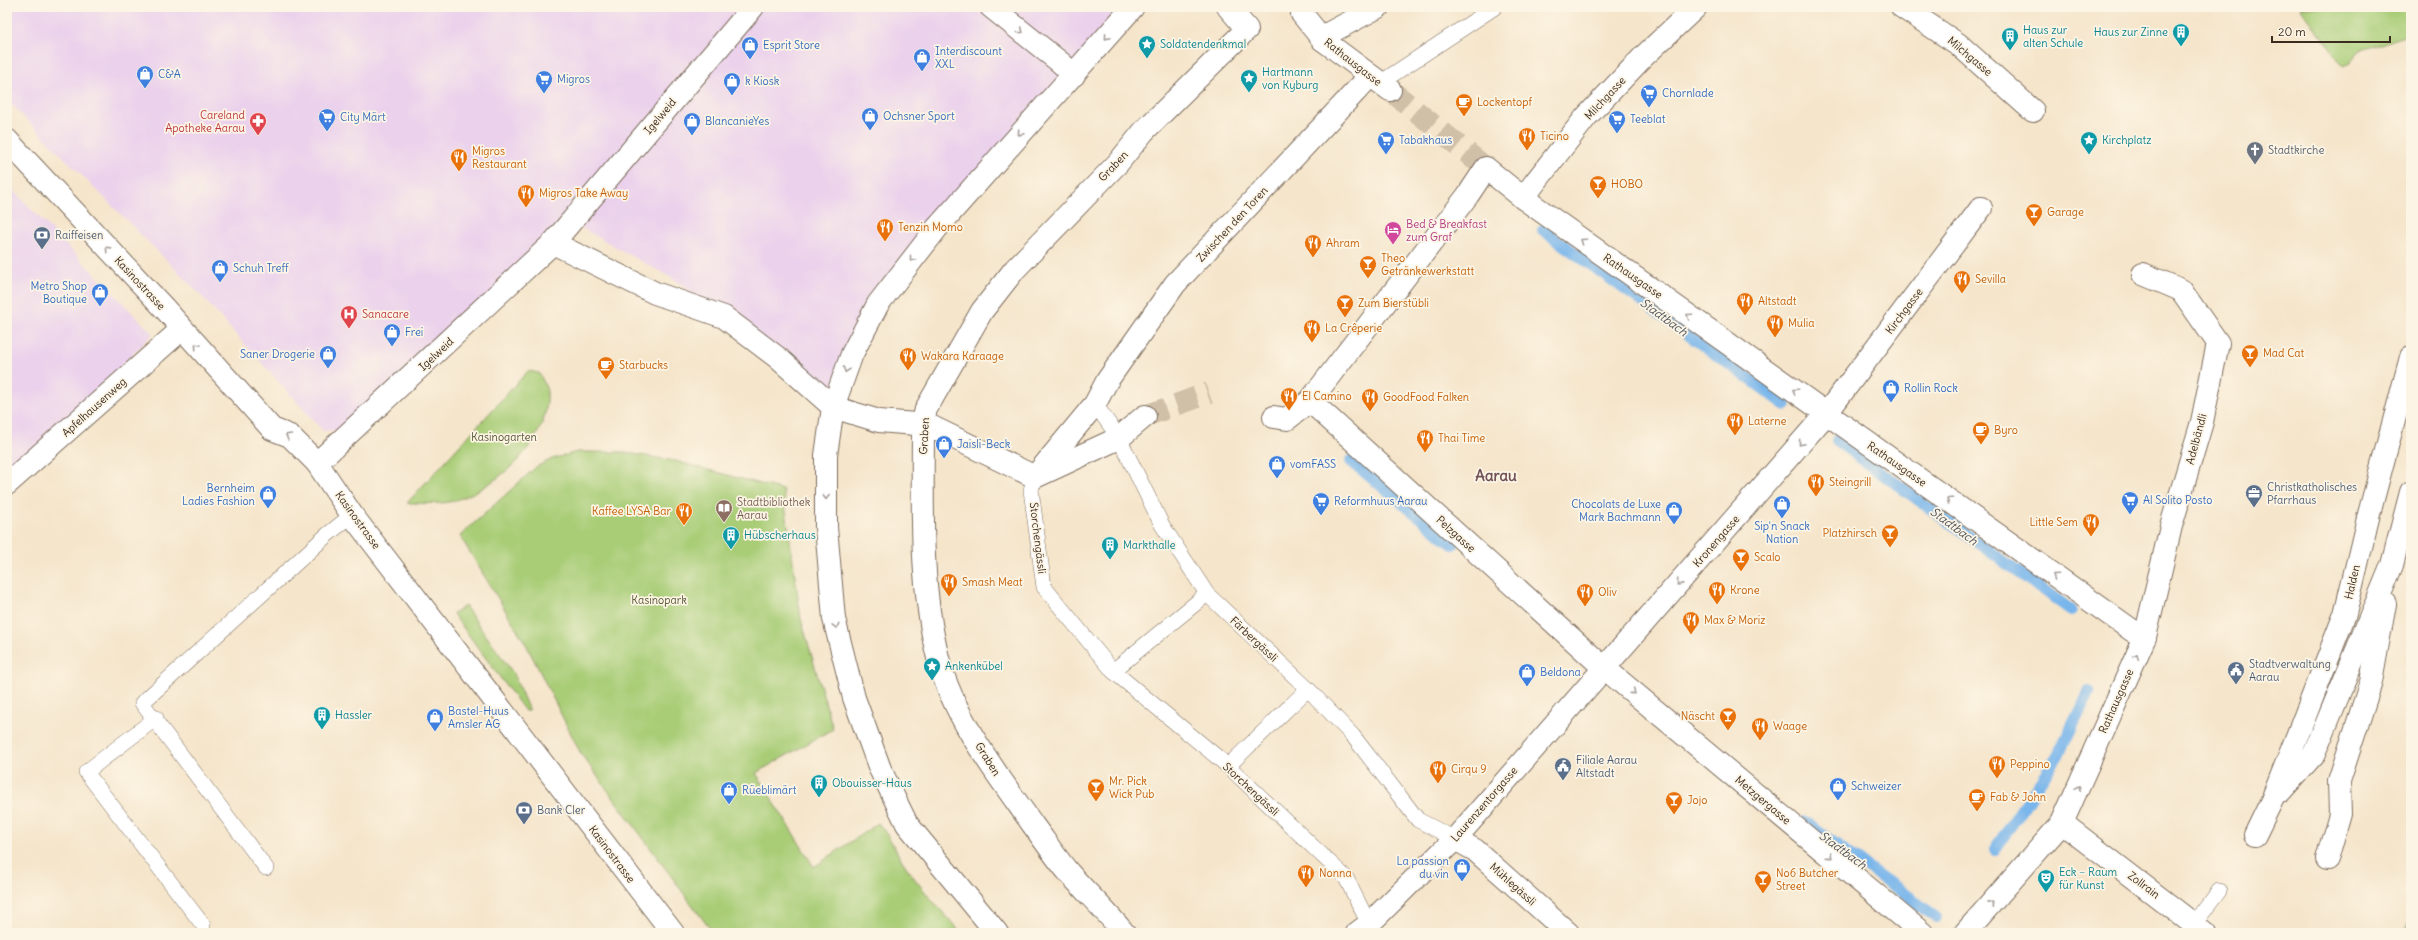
<svg xmlns="http://www.w3.org/2000/svg" width="2418" height="940" font-family="Delius,sans-serif">
<rect width="100%" height="100%" fill="#fcf5e5"/>
<filter id="ink" filterUnits="userSpaceOnUse"><feTurbulence type="fractalNoise" baseFrequency=".025" numOctaves="2"/><feDisplacementMap in="SourceGraphic" scale="8" xChannelSelector="R" yChannelSelector="G"/><feConvolveMatrix kernelMatrix="1 2 1 2 8 2 1 2 1" color-interpolation-filters="sRGB"/></filter>
<filter id="wash" filterUnits="userSpaceOnUse"><feTurbulence type="fractalNoise" baseFrequency=".012" numOctaves="4" result="noise"/><feDisplacementMap in="SourceGraphic" scale="16" xChannelSelector="R" yChannelSelector="G"/><feGaussianBlur stdDeviation="0.9" result="paint"/><feColorMatrix in="noise" values="0 0 0 0 0 0 0 0 0 0 0 0 0 0 0 0 0 1.4 0 .05"/><feComposite in="paint" operator="in"/></filter>
<g filter="url(#wash)">
<rect width="100%" height="100%" fill="#f5e5cb"/>
<g fill="#ebd1ec">
<polygon points="7,7 1143,7 903,270 833,407 755,341 675,280 571,222 341,430 323,431 194,288 7,100"/>
<polygon points="7,184 153,334 7,479"/>
</g>
<g fill="#a9cd77" stroke="#727c4a">
<polygon points="2300,7 2410,7 2411,34 2359,51 2350,63 2343,66"/>
<path d="M528,371L539,373C542,379 547,387 547,393C550,442 496,488 453,501C440,505 421,503 407,503Z"/>
<path d="M577,452H622L675,461L783,490L801,619L833,729L756,773L814,867L878,823C890,837 892,844 901,859C918,886 940,909 961,933H713L581,754L527,646L460,536L536,467L552,459Z"/>
<polygon points="465,606 513,673 529,711 525,711 453,614"/>
<polygon points="2411,912 2411,933 2405,933"/>
</g>
<g fill="none" stroke-linecap="round" stroke-linejoin="round">
<g stroke="#79b6eb" stroke-width="12">
<polyline points="1543,230 1786,405"/>
<polyline points="1837,441 2071,610"/>
<polyline points="1351,461 1453,544"/>
<polyline points="1805,822 1936,917"/>
<polyline points="1995,849 2058,755 2089,692"/>
</g>
</g>
</g>
<g filter="url(#ink)">
<g fill="none" stroke-linecap="round" stroke-linejoin="round">
<g stroke="#d0c0a8" stroke-width="22" stroke-dasharray="22 11" stroke-linecap="butt">
<polyline points="1390,90 1486,168"/>
<polyline points="1145,416 1209,393"/>
</g>
<g stroke="#7c6b5b" stroke-width="16">
<g id="lane">
<polyline points="1382,84 1386,79 1495,7"/>
<polyline points="1095,404 1119,438 1162,525 1207,594 1308,689 1353,736 1418,820 1455,839"/>
<polyline points="1035,477 1031,490 1044,587 1113,671 1228,766 1346,878 1369,924"/>
<polyline points="1113,671 1207,594"/>
<polyline points="156,718 86,772 203,925"/>
<polyline points="1228,766 1308,689"/>
<polyline points="266,868 142,703 327,535 352,515"/>
<polyline points="2195,923 2219,891"/>
</g>
</g>
<g stroke="#7c6b5b" stroke-width="24">
<g id="street">
<polyline points="991,7 1061,63 1074,75"/>
<polyline points="1902,7 1958,44 2033,111"/>
<polyline points="1302,14 1323,40 1390,90"/>
<polyline points="1323,40 1331,32 1378,7"/>
<polyline points="7,140 165,309 272,429 290,436 317,463 352,515 673,933"/>
<polyline points="1523,198 1586,117 1643,57 1696,7"/>
<polyline points="553,243 655,293 724,317 778,358 833,407 879,421 928,425 1035,477 1119,438 1145,416"/>
<polyline points="2143,274 2181,290 2218,343 2202,422 2171,526 2145,637"/>
<polyline points="1310,401 1603,667 1922,933"/>
<polyline points="1274,417 1287,419 1310,401 1468,195 1486,168 1523,198 2133,631 2145,637 2062,823 1965,933"/>
<polyline points="317,463 553,243 753,7"/>
<polyline points="1038,473 1095,404 1107,381 1175,284 1370,76"/>
<polyline points="7,484 182,329"/>
<polyline points="2280,792 2314,754 2392,565 2411,492"/>
<polyline points="2062,823 2205,933"/>
<polyline points="2255,835 2272,800 2345,614 2369,514 2411,357"/>
<polyline points="1455,839 1475,850 1568,933"/>
<polyline points="2327,859 2340,814 2339,781 2371,682 2385,604"/>
<polyline points="997,933 907,824 880,769 854,698 834,619 826,527 826,455 833,407 852,354 878,304 937,228 1133,7"/>
<path d="M1124,933C1107,912 1087,893 1069,873C1056,858 1045,841 1033,825C997,774 954,719 938,658C919,582 923,501 923,423L926,409L982,311L1015,269L1118,163L1144,131L1247,29L1228,7"/>
<polyline points="1357,933 1369,924 1455,839 1826,414 1981,208"/>
</g>
</g>
<use href="#lane" stroke="#fff" stroke-width="15"/>
<use href="#street" stroke="#fff" stroke-width="22"/>
</g>
<defs><path id="oneway-chevron" d="M-2-3.5L2.5 0L-2 3.5" fill="none" stroke-width="1.6" stroke-linecap="round" stroke-linejoin="round"/></defs>
<g stroke="#a79f9a">
<use href="#oneway-chevron" transform="translate(1021 31) rotate(38)"/>
<use href="#oneway-chevron" transform="translate(1107 37) rotate(131)"/>
<use href="#oneway-chevron" transform="translate(1020 133) rotate(132)"/>
<use href="#oneway-chevron" transform="translate(1583 241) rotate(-145)"/>
<use href="#oneway-chevron" transform="translate(108 249) rotate(-133)"/>
<use href="#oneway-chevron" transform="translate(912 259) rotate(129)"/>
<use href="#oneway-chevron" transform="translate(1689 316) rotate(-145)"/>
<use href="#oneway-chevron" transform="translate(197 346) rotate(-132)"/>
<use href="#oneway-chevron" transform="translate(846 370) rotate(109)"/>
<use href="#oneway-chevron" transform="translate(1795 391) rotate(-145)"/>
<use href="#oneway-chevron" transform="translate(288 436) rotate(-149)"/>
<use href="#oneway-chevron" transform="translate(1801 443) rotate(131)"/>
<use href="#oneway-chevron" transform="translate(826 497) rotate(90)"/>
<use href="#oneway-chevron" transform="translate(1949 500) rotate(-145)"/>
<use href="#oneway-chevron" transform="translate(2055 576) rotate(-145)"/>
<use href="#oneway-chevron" transform="translate(1679 583) rotate(132)"/>
<use href="#oneway-chevron" transform="translate(836 626) rotate(76)"/>
<use href="#oneway-chevron" transform="translate(2136 656) rotate(-66)"/>
<use href="#oneway-chevron" transform="translate(1633 692) rotate(40)"/>
<use href="#oneway-chevron" transform="translate(2078 788) rotate(-66)"/>
<use href="#oneway-chevron" transform="translate(1830 856) rotate(40)"/>
<use href="#oneway-chevron" transform="translate(1991 904) rotate(-48)"/>
</g>
</g>
<defs>
<g id="building-pin" transform="scale(0.9)"><path d="M0 17L-7.5 6A9.5 9.5 0 1 1 7.5 6Z" fill="#0f9aa8" stroke="#fcf5e5"/><path d="M-4-6H4V6H1V3H-1V6H-4ZM-2.5-4.3h1.7v1.8h-1.7ZM.8-4.3h1.7v1.8H.8ZM-2.5-1h1.7V.8h-1.7ZM.8-1h1.7V.8H.8Z" fill="#fff"/></g>
<g id="sight-pin" transform="scale(0.9)"><path d="M0 17L-7.5 6A9.5 9.5 0 1 1 7.5 6Z" fill="#0f9aa8" stroke="#fcf5e5"/><path d="M0-6L1.8-2.2L6-1.7L2.9 1.2L3.7 5.4L0 3.3L-3.7 5.4L-2.9 1.2L-6-1.7L-1.8-2.2Z" fill="#fff"/></g>
<g id="shop-pin" transform="scale(0.9)"><path d="M0 17L-7.5 6A9.5 9.5 0 1 1 7.5 6Z" fill="#3f7fe0" stroke="#fcf5e5"/><path d="M-5-2.5h2.3a2.7 3.5 0 0 1 5.4 0H5L5.5 6h-11ZM-1.5-2.5h3a1.5 2.3 0 0 0-3 0Z" fill="#fff"/></g>
<g id="supermarket-pin" transform="scale(0.9)"><path d="M0 17L-7.5 6A9.5 9.5 0 1 1 7.5 6Z" fill="#3f7fe0" stroke="#fcf5e5"/><path d="M-6-5.5h2.5l.6 2H6L4.5 2H-2.5L-4.4-4H-6ZM-1.5 3.2a1.3 1.3 0 1 0 .1 0ZM3 3.2a1.3 1.3 0 1 0 .1 0Z" fill="#fff"/></g>
<g id="cafe-pin" transform="scale(0.9)"><path d="M0 17L-7.5 6A9.5 9.5 0 1 1 7.5 6Z" fill="#e8710a" stroke="#fcf5e5"/><path d="M-5.5-4.5H6V0H3Q3 3.5 0 3.5H-2.5Q-5.5 3.5-5.5 0ZM3-3.2v2h1.7v-2ZM-6 4.5H4V6H-6Z" fill="#fff"/></g>
<g id="pharmacy-pin" transform="scale(0.9)"><path d="M0 17L-7.5 6A9.5 9.5 0 1 1 7.5 6Z" fill="#e0444e" stroke="#fcf5e5"/><path d="M-2-6h4v4h4v4h-4v4h-4v-4h-4v-4h4Z" fill="#fff"/></g>
<g id="restaurant-pin" transform="scale(0.9)"><path d="M0 17L-7.5 6A9.5 9.5 0 1 1 7.5 6Z" fill="#e8710a" stroke="#fcf5e5"/><path d="M-5-6h1v4h1v-4h1v4h1v-4h1v5L-1.5 .5V6h-2V.5L-5-1ZM5-6V6H3V1.5H1.5Q1.5-4 5-6Z" fill="#fff"/></g>
<g id="church-pin" transform="scale(0.9)"><path d="M0 17L-7.5 6A9.5 9.5 0 1 1 7.5 6Z" fill="#6b7280" stroke="#fcf5e5"/><path d="M-1.2-6h2.4v3.5h3.3v2.4h-3.3V6h-2.4V-.1h-3.3v-2.4h3.3Z" fill="#fff"/></g>
<g id="bar-pin" transform="scale(0.9)"><path d="M0 17L-7.5 6A9.5 9.5 0 1 1 7.5 6Z" fill="#e8710a" stroke="#fcf5e5"/><path d="M-6-5H6L.8 .8V4.5H3.5V6h-7V4.5H-.8V.8Z" fill="#fff"/></g>
<g id="hotel-pin" transform="scale(0.9)"><path d="M0 17L-7.5 6A9.5 9.5 0 1 1 7.5 6Z" fill="#d1479c" stroke="#fcf5e5"/><path d="M-6-4.5h1.5V1H6V5H4.5V3h-9V5H-6ZM-4 0a1.8 1.8 0 1 1 3.6 0ZM.5 0V-2.5h3Q6-2.5 6 0Z" fill="#fff"/></g>
<g id="bank-pin" transform="scale(0.9)"><path d="M0 17L-7.5 6A9.5 9.5 0 1 1 7.5 6Z" fill="#5c6f8a" stroke="#fcf5e5"/><path d="M-6-4H6V4H-6ZM0-2.3a2.3 2.3 0 1 0 0 4.6a2.3 2.3 0 1 0 0-4.6Z" fill="#fff"/></g>
<g id="hospital-pin" transform="scale(0.9)"><path d="M0 17L-7.5 6A9.5 9.5 0 1 1 7.5 6Z" fill="#e0444e" stroke="#fcf5e5"/><path d="M-5-5h3v3.5h4V-5h3V5h-3V1.5h-4V5h-3Z" fill="#fff"/></g>
<g id="office-pin" transform="scale(0.9)"><path d="M0 17L-7.5 6A9.5 9.5 0 1 1 7.5 6Z" fill="#5c6f8a" stroke="#fcf5e5"/><path d="M-6-3h4V-5.5h4V-3h4V5H-6ZM-1-4.5V-3h2v-1.5ZM-6 0V1H6V0Z" fill="#fff"/></g>
<g id="library-pin" transform="scale(0.9)"><path d="M0 17L-7.5 6A9.5 9.5 0 1 1 7.5 6Z" fill="#8d6e63" stroke="#fcf5e5"/><path d="M-6-4Q-3-5.5-.7-3.5V5Q-3 3-6 4ZM6-4Q3-5.5 .7-3.5V5Q3 3 6 4Z" fill="#fff"/></g>
<g id="civic-pin" transform="scale(0.9)"><path d="M0 17L-7.5 6A9.5 9.5 0 1 1 7.5 6Z" fill="#5c6f8a" stroke="#fcf5e5"/><path d="M-.6-6.5H3V-4.5H.6V-3L4-1V1h2V6H-6V1h2V-1L-.6-3ZM-1.2 2.5V6h2.4V2.5Z" fill="#fff"/></g>
<g id="theatre-pin" transform="scale(0.9)"><path d="M0 17L-7.5 6A9.5 9.5 0 1 1 7.5 6Z" fill="#0f9aa8" stroke="#fcf5e5"/><path d="M-5-5.5Q0-4 5-5.5V0Q5 5 0 6Q-5 5-5 0ZM-3.3-2.5H-1v1.5H-3.3ZM1-2.5H3.3v1.5H1ZM-2.8 1Q0 5.5 2.8 1Z" fill="#fff"/></g>
</defs>
<g fill-rule="evenodd">
<use href="#building-pin" x="2181" y="32"/>
<use href="#building-pin" x="2010" y="36"/>
<use href="#sight-pin" x="1147" y="44"/>
<use href="#shop-pin" x="750" y="45"/>
<use href="#shop-pin" x="922" y="57"/>
<use href="#shop-pin" x="145" y="74"/>
<use href="#sight-pin" x="1249" y="78"/>
<use href="#supermarket-pin" x="544" y="79"/>
<use href="#shop-pin" x="732" y="81"/>
<use href="#supermarket-pin" x="1649" y="93"/>
<use href="#cafe-pin" x="1464" y="102"/>
<use href="#shop-pin" x="870" y="116"/>
<use href="#supermarket-pin" x="327" y="117"/>
<use href="#supermarket-pin" x="1617" y="119"/>
<use href="#pharmacy-pin" x="258" y="121"/>
<use href="#shop-pin" x="692" y="121"/>
<use href="#restaurant-pin" x="1527" y="136"/>
<use href="#supermarket-pin" x="1386" y="140"/>
<use href="#sight-pin" x="2089" y="140"/>
<use href="#church-pin" x="2255" y="150"/>
<use href="#restaurant-pin" x="459" y="157"/>
<use href="#bar-pin" x="1598" y="184"/>
<use href="#restaurant-pin" x="526" y="193"/>
<use href="#bar-pin" x="2034" y="212"/>
<use href="#restaurant-pin" x="885" y="227"/>
<use href="#hotel-pin" x="1393" y="230"/>
<use href="#bank-pin" x="42" y="235"/>
<use href="#restaurant-pin" x="1313" y="243"/>
<use href="#bar-pin" x="1368" y="264"/>
<use href="#shop-pin" x="220" y="268"/>
<use href="#restaurant-pin" x="1962" y="279"/>
<use href="#shop-pin" x="100" y="292"/>
<use href="#restaurant-pin" x="1745" y="301"/>
<use href="#bar-pin" x="1345" y="303"/>
<use href="#hospital-pin" x="349" y="314"/>
<use href="#restaurant-pin" x="1775" y="323"/>
<use href="#restaurant-pin" x="1312" y="328"/>
<use href="#shop-pin" x="392" y="332"/>
<use href="#bar-pin" x="2250" y="353"/>
<use href="#shop-pin" x="328" y="354"/>
<use href="#restaurant-pin" x="908" y="356"/>
<use href="#cafe-pin" x="606" y="365"/>
<use href="#shop-pin" x="1891" y="388"/>
<use href="#restaurant-pin" x="1289" y="396"/>
<use href="#restaurant-pin" x="1370" y="397"/>
<use href="#restaurant-pin" x="1735" y="421"/>
<use href="#cafe-pin" x="1981" y="430"/>
<use href="#restaurant-pin" x="1425" y="438"/>
<use href="#shop-pin" x="944" y="444"/>
<use href="#shop-pin" x="1277" y="464"/>
<use href="#restaurant-pin" x="1816" y="482"/>
<use href="#office-pin" x="2254" y="493"/>
<use href="#shop-pin" x="268" y="494"/>
<use href="#supermarket-pin" x="2130" y="500"/>
<use href="#supermarket-pin" x="1321" y="501"/>
<use href="#shop-pin" x="1782" y="504"/>
<use href="#library-pin" x="724" y="508"/>
<use href="#shop-pin" x="1674" y="510"/>
<use href="#restaurant-pin" x="684" y="511"/>
<use href="#restaurant-pin" x="2091" y="522"/>
<use href="#bar-pin" x="1890" y="533"/>
<use href="#building-pin" x="731" y="535"/>
<use href="#building-pin" x="1110" y="545"/>
<use href="#bar-pin" x="1741" y="557"/>
<use href="#restaurant-pin" x="949" y="582"/>
<use href="#restaurant-pin" x="1717" y="590"/>
<use href="#restaurant-pin" x="1585" y="592"/>
<use href="#restaurant-pin" x="1691" y="620"/>
<use href="#sight-pin" x="932" y="666"/>
<use href="#civic-pin" x="2236" y="670"/>
<use href="#shop-pin" x="1527" y="672"/>
<use href="#building-pin" x="322" y="715"/>
<use href="#bar-pin" x="1728" y="716"/>
<use href="#shop-pin" x="435" y="717"/>
<use href="#restaurant-pin" x="1760" y="726"/>
<use href="#restaurant-pin" x="1997" y="764"/>
<use href="#civic-pin" x="1563" y="766"/>
<use href="#restaurant-pin" x="1438" y="769"/>
<use href="#building-pin" x="819" y="783"/>
<use href="#shop-pin" x="1838" y="786"/>
<use href="#bar-pin" x="1096" y="787"/>
<use href="#shop-pin" x="729" y="790"/>
<use href="#cafe-pin" x="1977" y="797"/>
<use href="#bar-pin" x="1674" y="800"/>
<use href="#bank-pin" x="524" y="810"/>
<use href="#shop-pin" x="1462" y="867"/>
<use href="#restaurant-pin" x="1306" y="873"/>
<use href="#theatre-pin" x="2046" y="878"/>
<use href="#bar-pin" x="1763" y="879"/>
</g>
<g text-anchor="middle" dominant-baseline="central" stroke-width="3.5" stroke-linejoin="round" paint-order="stroke">
<g font-size="11" fill="#0d838f" stroke="#fcf5e5" text-anchor="start">
<text x="2023" y="30">Haus zur<tspan x="2023" dy="13">alten Schule</tspan></text>
<text x="2168" y="32" text-anchor="end">Haus zur Zinne</text>
<text x="1160" y="44">Soldatendenkmal</text>
<text x="1262" y="72">Hartmann<tspan x="1262" dy="13">von Kyburg</tspan></text>
<text x="2102" y="140">Kirchplatz</text>
<text x="744" y="535">Hübscherhaus</text>
<text x="1123" y="545">Markthalle</text>
<text x="945" y="666">Ankenkübel</text>
<text x="335" y="715">Hassler</text>
<text x="832" y="783">Obouisser-Haus</text>
<text x="2059" y="872">Eck – Raum<tspan x="2059" dy="13">für Kunst</tspan></text>
</g>
<g font-size="11" fill="#366cbe" stroke="#fcf5e5" text-anchor="start">
<text x="763" y="45">Esprit Store</text>
<text x="935" y="51">Interdiscount<tspan x="935" dy="13">XXL</tspan></text>
<text x="158" y="74">C&amp;A</text>
<text x="557" y="79">Migros</text>
<text x="745" y="81">k Kiosk</text>
<text x="1662" y="93">Chornlade</text>
<text x="883" y="116">Ochsner Sport</text>
<text x="340" y="117">City Märt</text>
<text x="1630" y="119">Teeblat</text>
<text x="705" y="121">BlancanieYes</text>
<text x="1399" y="140">Tabakhaus</text>
<text x="233" y="268">Schuh Treff</text>
<text x="87" y="286" text-anchor="end">Metro Shop<tspan x="87" dy="13">Boutique</tspan></text>
<text x="405" y="332">Frei</text>
<text x="315" y="354" text-anchor="end">Saner Drogerie</text>
<text x="1904" y="388">Rollin Rock</text>
<text x="957" y="444">Jaisli-Beck</text>
<text x="1290" y="464">vomFASS</text>
<text x="255" y="488" text-anchor="end">Bernheim<tspan x="255" dy="13">Ladies Fashion</tspan></text>
<text x="2143" y="500">Al Solito Posto</text>
<text x="1334" y="501">Reformhuus Aarau</text>
<text x="1661" y="504" text-anchor="end">Chocolats de Luxe<tspan x="1661" dy="13">Mark Bachmann</tspan></text>
<text x="1782" y="526" text-anchor="middle">Sip'n Snack<tspan x="1782" dy="13">Nation</tspan></text>
<text x="1540" y="672">Beldona</text>
<text x="448" y="711">Bastel-Huus<tspan x="448" dy="13">Amsler AG</tspan></text>
<text x="1851" y="786">Schweizer</text>
<text x="742" y="790">Rüeblimärt</text>
<text x="1449" y="861" text-anchor="end">La passion<tspan x="1449" dy="13">du vin</tspan></text>
</g>
<g font-size="11" fill="#3b2a1e" stroke="#fcf5e5">
<text transform="translate(1970 56) rotate(40)">Milchgasse</text>
<text transform="translate(1353 62) rotate(38)">Rathausgasse</text>
<text transform="translate(1605 98) rotate(-47)">Milchgasse</text>
<text transform="translate(660 116) rotate(-50)">Igelweid</text>
<text transform="translate(1113 166) rotate(-47)">Graben</text>
<text transform="translate(1232 224) rotate(-47)">Zwischen den Toren</text>
<text transform="translate(1633 276) rotate(35)">Rathausgasse</text>
<text transform="translate(140 283) rotate(47)">Kasinostrasse</text>
<text transform="translate(1904 311) rotate(-53)">Kirchgasse</text>
<text transform="translate(436 354) rotate(-43)">Igelweid</text>
<text transform="translate(94 407) rotate(-42)">Apfelhausenweg</text>
<text transform="translate(924 436) rotate(-87)">Graben</text>
<text transform="translate(2196 439) rotate(-75)">Adelbändli</text>
<text transform="translate(1897 464) rotate(35)">Rathausgasse</text>
<text transform="translate(358 520) rotate(54)">Kasinostrasse</text>
<text transform="translate(1456 534) rotate(42)">Pelzgasse</text>
<text transform="translate(1038 538) rotate(83)">Storchengässli</text>
<text transform="translate(1716 541) rotate(-49)">Kronengasse</text>
<text transform="translate(2352 582) rotate(-77)">Halden</text>
<text transform="translate(1254 639) rotate(43)">Färbergässli</text>
<text transform="translate(2116 701) rotate(-66)">Rathausgasse</text>
<text transform="translate(988 759) rotate(58)">Graben</text>
<text transform="translate(1251 789) rotate(43)">Storchengässli</text>
<text transform="translate(1763 800) rotate(40)">Metzgergasse</text>
<text transform="translate(1484 804) rotate(-49)">Laurenzentorgasse</text>
<text transform="translate(612 854) rotate(53)">Kasinostrasse</text>
<text transform="translate(1513 884) rotate(42)">Mühlegässli</text>
<text transform="translate(2144 885) rotate(37)">Zollrain</text>
</g>
<g font-size="11" fill="#c56008" stroke="#fcf5e5" text-anchor="start">
<text x="1477" y="102">Lockentopf</text>
<text x="1540" y="136">Ticino</text>
<text x="472" y="151">Migros<tspan x="472" dy="13">Restaurant</tspan></text>
<text x="1611" y="184">HOBO</text>
<text x="539" y="193">Migros Take Away</text>
<text x="2047" y="212">Garage</text>
<text x="898" y="227">Tenzin Momo</text>
<text x="1326" y="243">Ahram</text>
<text x="1381" y="258">Theo<tspan x="1381" dy="13">Getränkewerkstatt</tspan></text>
<text x="1975" y="279">Sevilla</text>
<text x="1758" y="301">Altstadt</text>
<text x="1358" y="303">Zum Bierstübli</text>
<text x="1788" y="323">Mulia</text>
<text x="1325" y="328">La Crêperie</text>
<text x="2263" y="353">Mad Cat</text>
<text x="921" y="356">Wakara Karaage</text>
<text x="619" y="365">Starbucks</text>
<text x="1302" y="396">El Camino</text>
<text x="1383" y="397">GoodFood Falken</text>
<text x="1748" y="421">Laterne</text>
<text x="1994" y="430">Byro</text>
<text x="1438" y="438">Thai Time</text>
<text x="1829" y="482">Steingrill</text>
<text x="671" y="511" text-anchor="end">Kaffee LYSA Bar</text>
<text x="2078" y="522" text-anchor="end">Little Sem</text>
<text x="1877" y="533" text-anchor="end">Platzhirsch</text>
<text x="1754" y="557">Scalo</text>
<text x="962" y="582">Smash Meat</text>
<text x="1730" y="590">Krone</text>
<text x="1598" y="592">Oliv</text>
<text x="1704" y="620">Max &amp; Moriz</text>
<text x="1715" y="716" text-anchor="end">Näscht</text>
<text x="1773" y="726">Waage</text>
<text x="2010" y="764">Peppino</text>
<text x="1451" y="769">Cirqu 9</text>
<text x="1109" y="781">Mr. Pick<tspan x="1109" dy="13">Wick Pub</tspan></text>
<text x="1990" y="797">Fab &amp; John</text>
<text x="1687" y="800">Jojo</text>
<text x="1319" y="873">Nonna</text>
<text x="1776" y="873">No6 Butcher<tspan x="1776" dy="13">Street</tspan></text>
</g>
<g font-size="11" fill="#be3a42" stroke="#fcf5e5" text-anchor="end">
<text x="245" y="115">Careland<tspan x="245" dy="13">Apotheke Aarau</tspan></text>
<text x="362" y="314" text-anchor="start">Sanacare</text>
</g>
<g font-size="11" fill="#5b616d" stroke="#fcf5e5" text-anchor="start">
<text x="2268" y="150">Stadtkirche</text>
</g>
<g font-size="11" fill="#b23c85" stroke="#fcf5e5" text-anchor="start">
<text x="1406" y="224">Bed &amp; Breakfast<tspan x="1406" dy="13">zum Graf</tspan></text>
</g>
<g font-size="11" fill="#4e5e75" stroke="#fcf5e5" text-anchor="start">
<text x="55" y="235">Raiffeisen</text>
<text x="2267" y="487">Christkatholisches<tspan x="2267" dy="13">Pfarrhaus</tspan></text>
<text x="2249" y="664">Stadtverwaltung<tspan x="2249" dy="13">Aarau</tspan></text>
<text x="1576" y="760">Filiale Aarau<tspan x="1576" dy="13">Altstadt</tspan></text>
<text x="537" y="810">Bank Cler</text>
</g>
<g font-size="11" fill="#565334" stroke="#fcf5e5">
<text x="504" y="437">Kasinogarten</text>
<text x="659" y="600">Kasinopark</text>
</g>
<g font-size="11" fill="#785e54" stroke="#fcf5e5" text-anchor="start">
<text x="737" y="502">Stadtbibliothek<tspan x="737" dy="13">Aarau</tspan></text>
</g>
<g font-size="12" font-style="italic" fill="#4e545c" stroke="#fcf5e5">
<text transform="translate(1664 317) rotate(36)">Stadtbach</text>
<text transform="translate(1954 526) rotate(36)">Stadtbach</text>
<text transform="translate(1843 850) rotate(36)">Stadtbach</text>
</g>
<g font-size="15" font-weight="bold" fill="#705157" stroke="#fcf5e5">
<text x="1496" y="475">Aarau</text>
</g>
</g>
<rect width="2418" height="940" fill="none" stroke="#fcf5e5" stroke-width="24"/>
<path d="M2272 36v6h118v-6" fill="none" stroke="#3b2a1e" stroke-width="2"/>
<text x="2278" y="36" font-size="12" fill="#3b2a1e" stroke="#fcf5e5" stroke-width="3" paint-order="stroke">20 m</text>
</svg>
